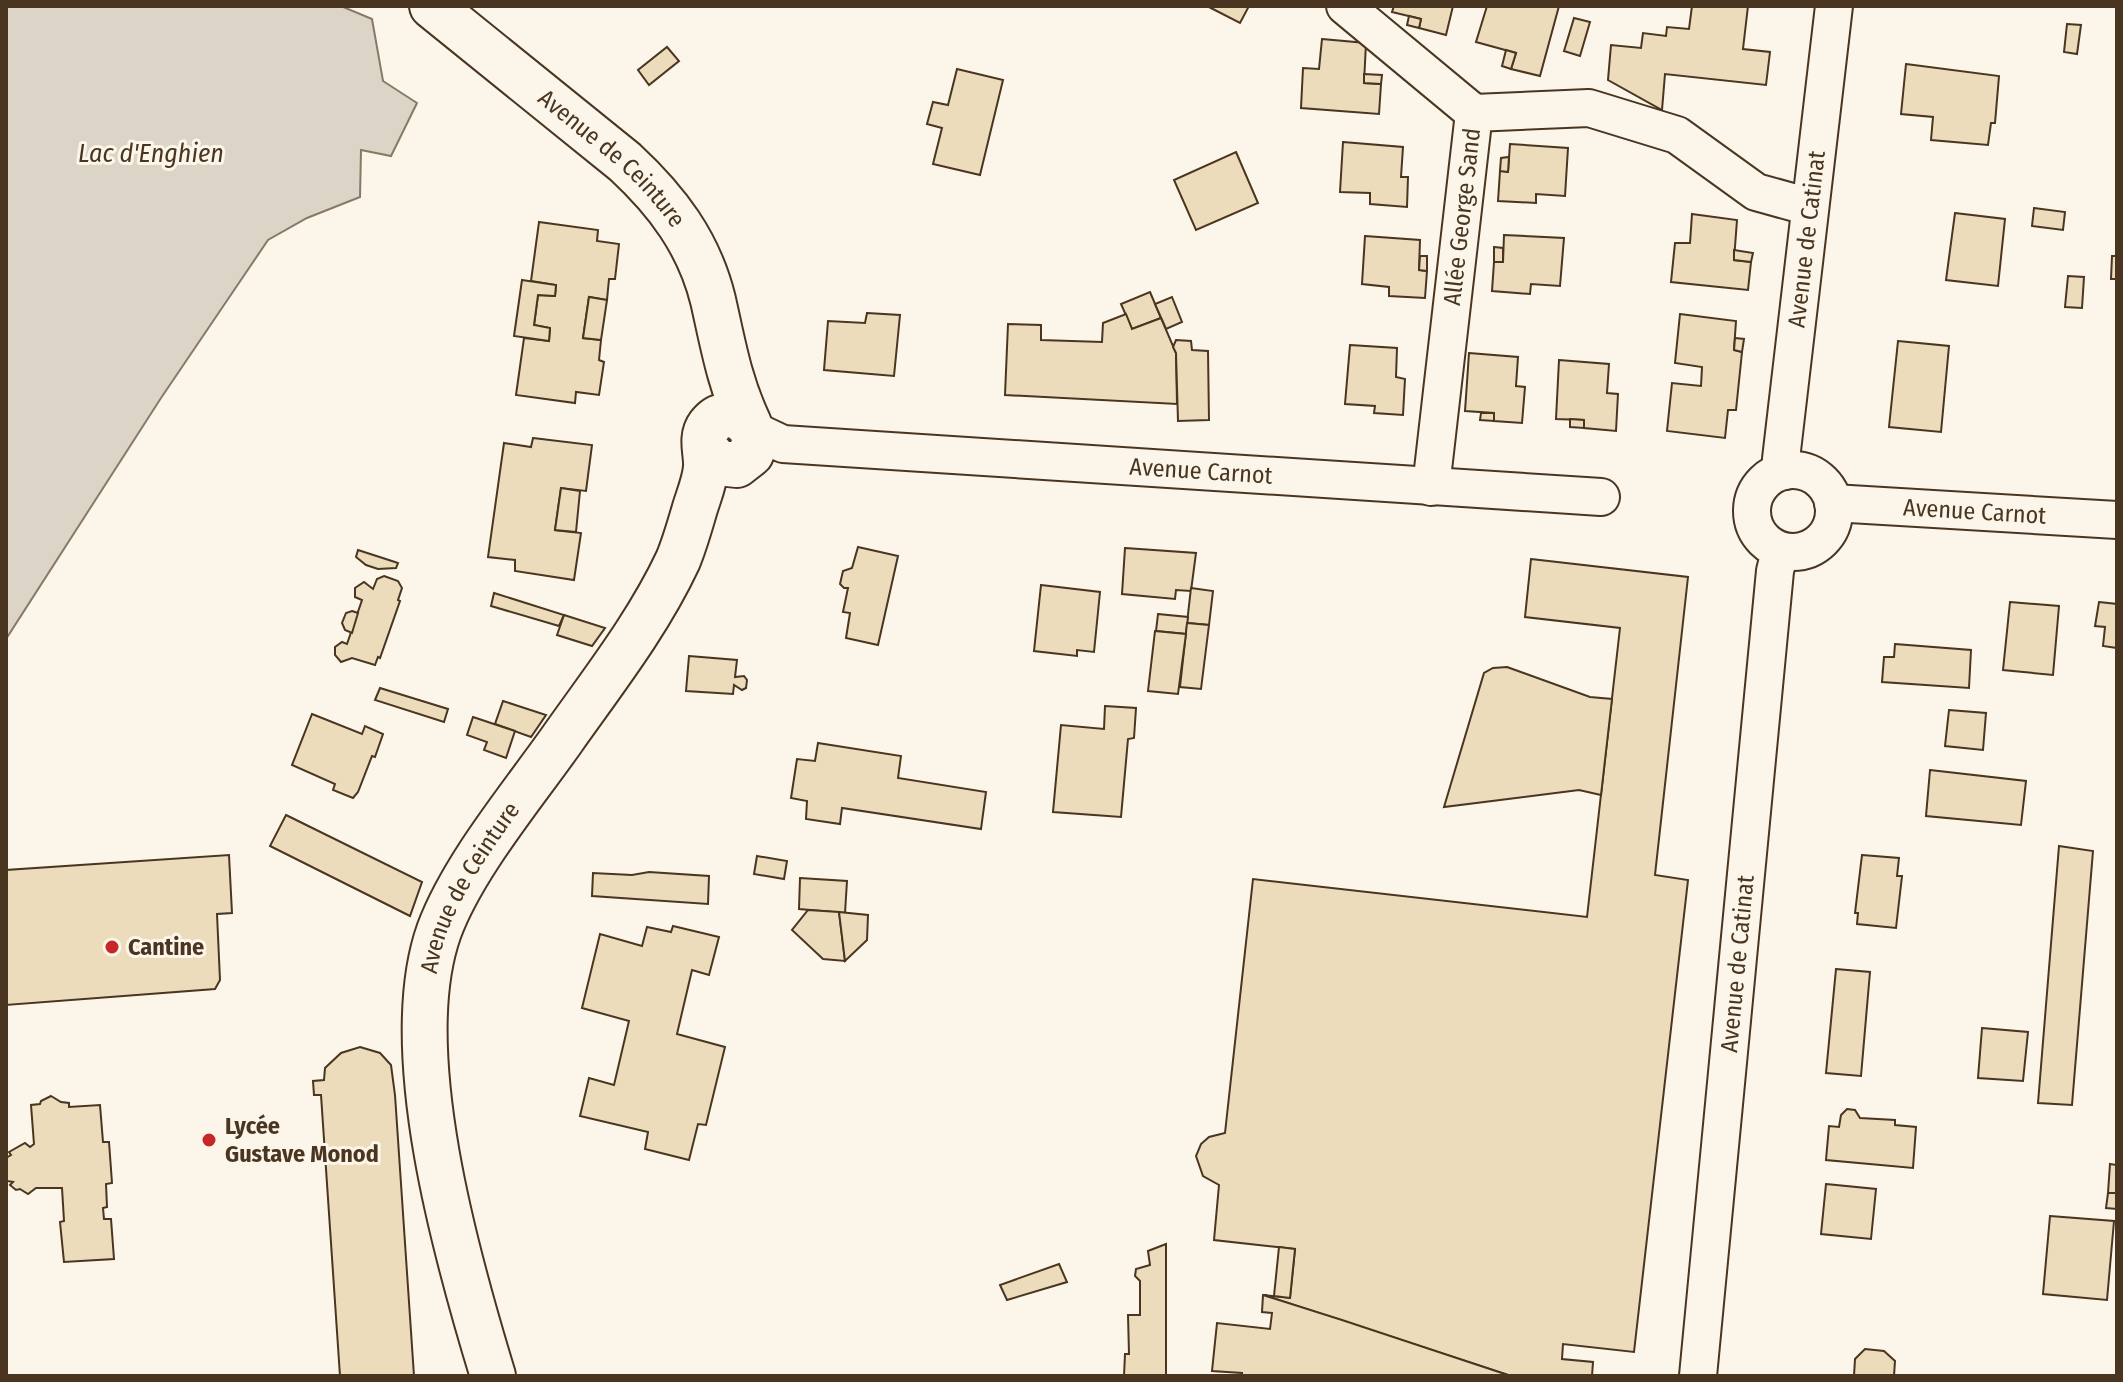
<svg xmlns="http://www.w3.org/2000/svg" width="2123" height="1382" font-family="'Fira Sans Condensed',sans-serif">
<rect width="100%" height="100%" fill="#fbf6e9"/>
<polygon fill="#dcd4c6" stroke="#887966" stroke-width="2" points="6,6 341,6 372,19 383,81 417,103 391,156 361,150 360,197 307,218 268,240 161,398 6,639"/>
<g fill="#ecdcbc" stroke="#4a3520" stroke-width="2">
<polygon points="1207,6 1249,6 1240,23"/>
<polygon points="1394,6 1453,6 1446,35 1419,28 1421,19 1392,12"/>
<polygon points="1487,6 1559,6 1540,76 1511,69 1516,53 1476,42"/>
<polygon points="1692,6 1748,6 1743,49 1770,52 1766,85 1665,74 1662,110 1608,80 1611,45 1641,48 1643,33 1666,36 1667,27 1689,29"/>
<polygon points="1409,16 1421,19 1419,28 1407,25"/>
<polygon points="1574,18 1590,22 1580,56 1564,51"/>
<polygon points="2067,24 2081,25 2077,54 2064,52"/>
<polygon points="1322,39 1366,43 1364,83 1381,84 1379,114 1301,108 1303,68 1319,69"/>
<polygon points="667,47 679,61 649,85 638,70"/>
<polygon points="1506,50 1516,53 1511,69 1502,66"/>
<polygon points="1906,64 1999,76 1995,123 1991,123 1988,145 1931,140 1933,117 1901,114"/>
<polygon points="957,69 1003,80 980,175 933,164 942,128 927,124 933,102 948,105"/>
<polygon points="1364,74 1382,75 1381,84 1364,83"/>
<polygon points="1343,142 1403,147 1401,177 1408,177 1407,207 1370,204 1370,193 1340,192"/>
<polygon points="1510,144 1568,148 1565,196 1536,194 1536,203 1498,201 1500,171 1508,172"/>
<polygon points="1236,152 1258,203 1196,230 1174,180"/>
<polygon points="1509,157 1508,172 1500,171 1501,158"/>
<polygon points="2034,208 2065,212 2063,230 2032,226"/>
<polygon points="1955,213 2005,219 1998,286 1946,280"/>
<polygon points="1692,214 1737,220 1734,260 1751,262 1748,290 1671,282 1675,243 1690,243"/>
<polygon points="539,222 598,230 597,241 619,244 615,279 609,279 607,300 589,297 583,338 601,340 599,360 604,362 599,395 576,392 575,403 516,395 524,338 549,341 550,328 534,325 538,295 555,296 556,285 531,281"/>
<polygon points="1504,235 1564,238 1560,286 1531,284 1530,294 1492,291 1494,262 1503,262"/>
<polygon points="1365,236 1420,240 1419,270 1427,271 1425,298 1389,296 1389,287 1362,284"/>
<polygon points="1494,247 1503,248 1503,262 1494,262"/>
<polygon points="1734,250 1753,253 1751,262 1734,260"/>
<polygon points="1420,256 1427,256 1427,271 1419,270"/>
<polygon points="2112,256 2117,256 2117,279 2111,279"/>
<polygon points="2068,276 2084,277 2082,308 2065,307"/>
<polygon points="522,280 556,285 555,296 538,295 534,325 550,328 549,341 514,336"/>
<polygon points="1150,292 1161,318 1132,329 1121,304"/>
<polygon points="589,297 607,300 601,340 583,338"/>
<polygon points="1172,297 1182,322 1166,329 1155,304"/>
<polygon points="867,313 900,315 894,376 824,370 828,321 865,323"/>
<polygon points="1126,314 1132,329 1161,318 1176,353 1177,404 1005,395 1008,324 1041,325 1041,340 1102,342 1103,323"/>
<polygon points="1680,314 1736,321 1734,350 1742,352 1736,410 1728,410 1725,438 1667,431 1672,383 1701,386 1702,367 1675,363"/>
<polygon points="1735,338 1744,339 1742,352 1734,350"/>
<polygon points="1176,340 1191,341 1192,350 1208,351 1209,420 1178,421 1176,353 1173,347"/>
<polygon points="1898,341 1949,346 1941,432 1889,427"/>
<polygon points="1350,345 1397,348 1396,377 1405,379 1403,415 1374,413 1375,406 1345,404"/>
<polygon points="1469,353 1518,357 1516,386 1525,387 1522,423 1494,421 1494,413 1465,411"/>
<polygon points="1559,360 1609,364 1607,393 1618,394 1616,431 1584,428 1584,420 1556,419"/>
<polygon points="1481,413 1494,413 1494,421 1480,420"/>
<polygon points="1570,419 1584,420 1584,428 1570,427"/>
<polygon points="533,438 592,445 586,491 561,488 555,530 581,533 574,580 515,571 515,560 488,557 504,443 531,447"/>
<polygon points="561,488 580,491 576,532 555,530"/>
<polygon points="858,547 898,556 878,645 846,638 850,613 843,612 848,588 844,588 840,584 843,571 852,568"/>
<polygon points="1125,548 1196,553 1191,591 1176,590 1175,599 1122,594"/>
<polygon points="358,550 395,562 398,563 396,568 378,569 366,565 356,557"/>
<polygon points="1531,559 1688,577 1655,875 1688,880 1634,1352 1563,1344 1562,1359 1593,1362 1592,1376 1511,1376 1264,1295 1290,1298 1295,1249 1214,1240 1219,1185 1203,1176 1196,1156 1201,1144 1209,1137 1225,1133 1253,879 1587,917 1620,628 1525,617"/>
<polygon points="384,576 398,581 402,588 398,600 400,601 380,658 378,657 375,665 352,658 341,662 335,655 335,647 342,642 347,644 362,600 355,597 355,588 364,582 373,589 377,579"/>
<polygon points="1041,585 1100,592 1094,652 1077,650 1077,656 1034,651"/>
<polygon points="1191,588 1213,591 1209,625 1187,623"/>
<polygon points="494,593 564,615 559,626 491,606"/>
<polygon points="2010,602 2059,606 2053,675 2003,670"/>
<polygon points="2099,602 2117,604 2117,648 2103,646 2105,627 2095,626"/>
<polygon points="352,611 358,613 352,633 345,630 342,623 346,613"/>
<polygon points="1158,614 1188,617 1186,634 1156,631"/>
<polygon points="564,615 605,628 592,646 557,635"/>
<polygon points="1187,623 1209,625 1201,689 1180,687"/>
<polygon points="1155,631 1186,634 1178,694 1148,691"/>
<polygon points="1895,644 1971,650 1969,688 1882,682 1884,657 1894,657"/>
<polygon points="689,656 737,660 735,677 744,676 747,680 746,688 742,690 734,685 733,694 686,691"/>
<polygon points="1507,667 1590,697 1612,699 1601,795 1579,790 1444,807 1484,673 1493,668"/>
<polygon points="380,688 448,709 444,722 375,700"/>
<polygon points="503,701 546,715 531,737 495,724"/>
<polygon points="1105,706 1136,708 1134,738 1128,739 1121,817 1053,812 1061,725 1104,729"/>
<polygon points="1949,710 1986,713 1983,750 1945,746"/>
<polygon points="312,714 362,734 365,726 383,734 375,757 372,756 358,792 353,798 333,790 335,784 292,765"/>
<polygon points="473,717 515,731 506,758 484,750 487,742 467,735"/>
<polygon points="818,743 901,756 898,778 986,792 981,829 842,808 840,824 806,819 807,801 791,798 797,759 815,761"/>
<polygon points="1930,770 2026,781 2021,825 1926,816"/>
<polygon points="286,815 422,882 410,916 270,846"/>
<polygon points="2059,846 2093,851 2072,1105 2038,1103"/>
<polygon points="229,855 232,913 217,914 220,980 215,989 6,1005 6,870"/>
<polygon points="1862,855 1899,858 1897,876 1902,876 1896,928 1857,924 1858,913 1855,913"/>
<polygon points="757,856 787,861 784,879 754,874"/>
<polygon points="649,872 709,876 708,904 592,896 593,873 632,875"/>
<polygon points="800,878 847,881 845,913 799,909"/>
<polygon points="808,910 839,912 845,961 823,959 792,930"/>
<polygon points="839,912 868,915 867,940 845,961"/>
<polygon points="673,926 719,937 709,975 692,970 677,1034 725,1047 706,1125 698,1124 689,1160 645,1149 648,1132 580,1116 589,1078 614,1085 629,1021 582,1008 600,934 642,946 647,927 671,932"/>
<polygon points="1836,969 1870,972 1861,1076 1826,1073"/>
<polygon points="1982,1028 2028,1032 2023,1081 1978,1078"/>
<polygon points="360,1047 380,1053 391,1065 395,1095 414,1376 340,1376 321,1095 314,1095 313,1081 324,1080 325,1068 341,1053"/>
<polygon points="51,1096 61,1102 69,1103 69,1107 100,1105 103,1142 109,1142 112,1183 106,1184 107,1207 103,1208 104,1219 111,1219 114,1259 64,1262 60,1222 64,1221 62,1188 36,1188 28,1194 20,1189 16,1190 10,1185 13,1182 7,1181 6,1158 11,1155 9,1152 25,1143 30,1147 34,1144 31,1105 40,1104 41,1101"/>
<polygon points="1847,1109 1855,1110 1860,1118 1895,1120 1895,1125 1916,1127 1913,1168 1826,1160 1829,1126 1839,1127 1841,1115"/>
<polygon points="2110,1164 2117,1165 2117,1193 2108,1193"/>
<polygon points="1826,1184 1876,1189 1871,1239 1821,1234"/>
<polygon points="2108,1193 2117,1193 2117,1209 2106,1208"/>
<polygon points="2050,1216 2114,1221 2107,1300 2043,1294"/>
<polygon points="1166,1244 1166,1376 1124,1376 1125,1354 1129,1354 1128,1315 1140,1315 1140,1281 1135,1276 1136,1269 1150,1265 1148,1251"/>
<polygon points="1279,1247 1295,1249 1290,1298 1274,1296"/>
<polygon points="1059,1264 1067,1282 1007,1300 1000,1285"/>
<polygon points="1263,1295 1342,1320 1511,1376 1242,1376 1242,1373 1212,1371 1217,1323 1270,1329 1272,1313 1262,1312"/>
<polygon points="1865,1349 1884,1351 1895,1361 1894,1376 1854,1376 1855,1359"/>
</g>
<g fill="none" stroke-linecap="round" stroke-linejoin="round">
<g stroke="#4a3520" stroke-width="40">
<g id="street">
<polyline points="1345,6 1474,113"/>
<path id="s1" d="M753,430L783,444L1601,497"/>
<circle cx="1793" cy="511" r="41"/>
<path id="s2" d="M1785,471L1781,459L1834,6"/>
<path id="s3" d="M1431,487L1474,113L1589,108L1677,135L1756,192L1810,207"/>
<path id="s4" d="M1833,503L2117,520"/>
<path id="s5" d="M1698,1376L1775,571L1780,551"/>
</g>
</g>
<g stroke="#4a3520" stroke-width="48">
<g id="secondary">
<path id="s6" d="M432,6L625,162C667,201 699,243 713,300C723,344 729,382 749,424"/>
<path id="s7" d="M493,1376C457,1258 397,1049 439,931C463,866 523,795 563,738C604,680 648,624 678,560C685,543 690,525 695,508C699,495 705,481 706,467C707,454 700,438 709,426C728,400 765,426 751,454L737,465L718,463L706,449"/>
</g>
</g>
<use href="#street" stroke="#fbf6e9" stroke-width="36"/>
<use href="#secondary" stroke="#fbf6e9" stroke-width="44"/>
</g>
<g fill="#c62828" stroke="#fbf6e9" stroke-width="3">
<circle cx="112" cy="947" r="8"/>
<circle cx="209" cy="1140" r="8"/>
</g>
<g text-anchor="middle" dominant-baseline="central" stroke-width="6" stroke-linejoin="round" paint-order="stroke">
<g font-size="24" fill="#4a3520" stroke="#fbf6e9">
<text stroke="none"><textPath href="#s6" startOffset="236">Avenue de Ceinture</textPath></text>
<text stroke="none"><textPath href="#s3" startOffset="272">Allée George Sand</textPath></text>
<text stroke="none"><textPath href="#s2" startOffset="234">Avenue de Catinat</textPath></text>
<text stroke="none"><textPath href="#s1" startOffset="452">Avenue Carnot</textPath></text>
<text stroke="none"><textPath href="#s4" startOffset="142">Avenue Carnot</textPath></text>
<text stroke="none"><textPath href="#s7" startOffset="506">Avenue de Ceinture</textPath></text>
<text stroke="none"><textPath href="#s5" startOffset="414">Avenue de Catinat</textPath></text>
</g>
<g font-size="24" font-weight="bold" fill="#4a3520" stroke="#fbf6e9" text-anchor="start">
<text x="128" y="947">Cantine</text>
<text x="225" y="1126">Lycée<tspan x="225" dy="28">Gustave Monod</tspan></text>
</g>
<g font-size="26" font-style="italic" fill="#4a3520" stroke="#fbf6e9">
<text x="151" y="153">Lac d'Enghien</text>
</g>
</g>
<rect width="2123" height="1382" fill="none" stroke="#4a3520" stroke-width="16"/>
</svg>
